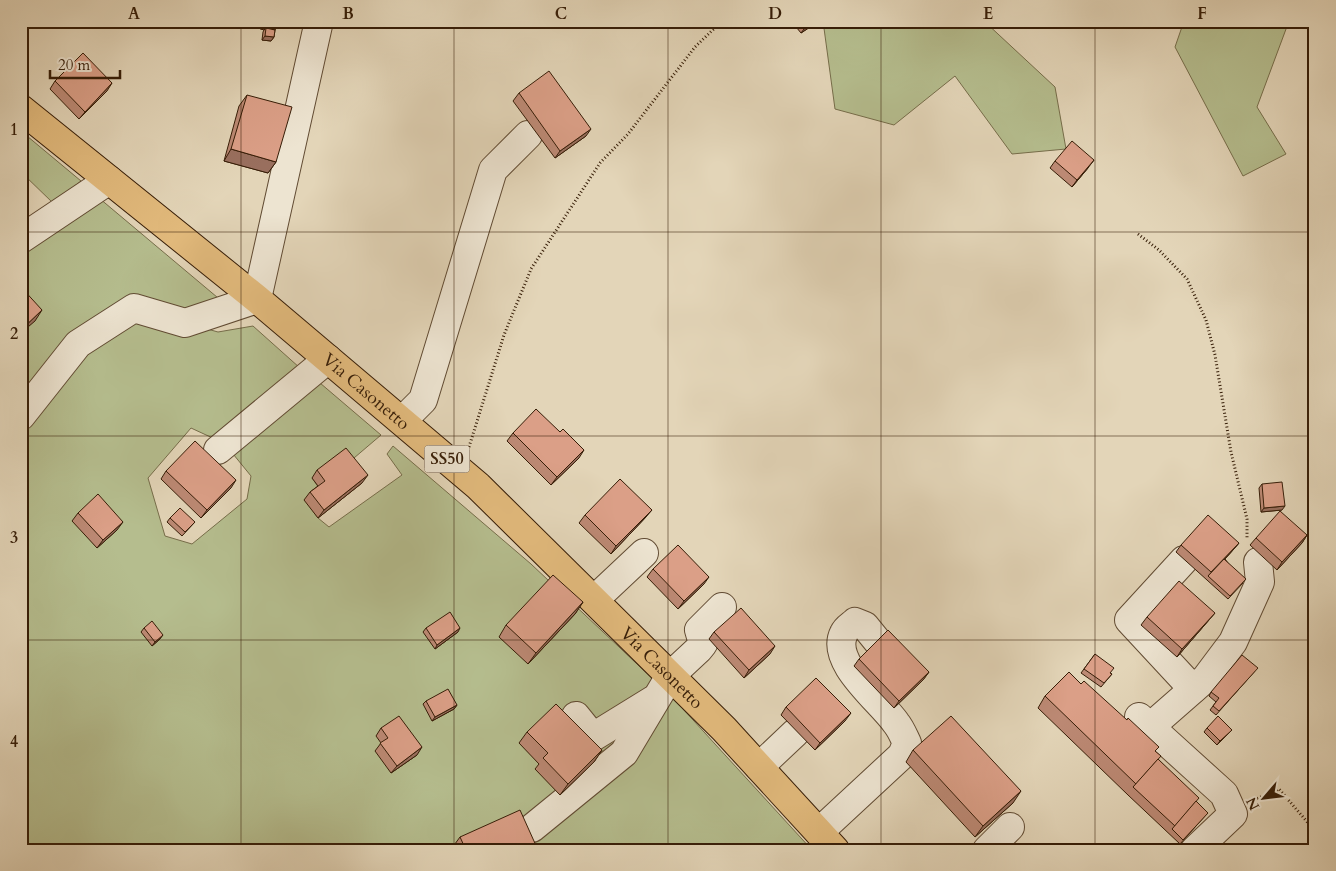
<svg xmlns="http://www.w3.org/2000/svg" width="1336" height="871" font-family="Cardo,serif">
<rect width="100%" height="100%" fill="#e3d5b8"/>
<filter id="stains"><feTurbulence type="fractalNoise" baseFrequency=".004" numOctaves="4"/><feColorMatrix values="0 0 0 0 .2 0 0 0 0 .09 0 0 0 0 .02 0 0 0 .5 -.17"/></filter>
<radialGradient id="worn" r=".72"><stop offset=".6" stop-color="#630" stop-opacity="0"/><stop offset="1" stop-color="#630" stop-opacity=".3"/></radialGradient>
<g fill="#b5bd8e" stroke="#766d4a">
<polygon points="823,21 984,21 1055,87 1066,149 1012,154 955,76 894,125 835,109"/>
<polygon points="1184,21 1289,21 1257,107 1286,154 1243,176 1175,47"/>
<polygon points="21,131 81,181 53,203 21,172"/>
<polygon points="99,198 230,308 186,323 218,332 253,326 300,368 217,440 191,428 148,478 165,536 192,544 247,499 251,476 229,449 313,377 381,435 354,458 312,478 319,488 305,500 318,518 329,527 402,475 387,454 393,446 531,564 672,697 812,850 21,850 21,333 34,321 21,307 21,249"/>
</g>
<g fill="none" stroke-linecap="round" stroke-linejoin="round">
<g stroke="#614b33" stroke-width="30">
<g id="minor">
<polyline points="21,239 109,180"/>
<polyline points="21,416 78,344 134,308 185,323 257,299 319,21"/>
<polyline points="402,421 423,400 493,170 528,135"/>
<polyline points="218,450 328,359"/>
<polyline points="1184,560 1129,620 1193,689"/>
<polyline points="594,600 644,553"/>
<polyline points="576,716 593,737 653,700"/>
<polyline points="1139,717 1224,794 1233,814 1195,850"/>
<polyline points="1150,727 1206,678 1233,642 1260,582 1258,562"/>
<polyline points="759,767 795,733"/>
<polyline points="532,828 624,753 670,676 699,649 703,644 699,630 722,607"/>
<path d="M819,832L902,755L907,743C904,737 901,729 896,723C881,701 829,662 844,633C846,628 852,625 855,622L865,626L878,642"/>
<polyline points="987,850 1010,827"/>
</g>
</g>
<g stroke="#361d07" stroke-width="30">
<g id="major">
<path id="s1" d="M21,109L257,299L478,486L724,729L835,850"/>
</g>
</g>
<g stroke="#361d07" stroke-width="3" stroke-dasharray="1 2.5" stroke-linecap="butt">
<polyline points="1138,234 1159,250 1187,279 1206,320 1215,355 1231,452 1247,519 1247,539"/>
<polyline points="469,447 504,335 531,269 600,163 628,134 695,47 722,21"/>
<polyline points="1254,800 1279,789 1315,831"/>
</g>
<use href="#minor" stroke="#ede4d1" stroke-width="28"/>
<use href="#major" stroke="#e2ba7c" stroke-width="28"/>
</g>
<g fill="#bc8974" stroke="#361d07">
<polygon points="260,21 278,21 275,30 274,37 271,41 262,40 263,32 264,30 258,28"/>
<polygon points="811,21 810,27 801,33 792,22"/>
<polygon points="55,81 107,91 79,119 50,89"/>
<polygon points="519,93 586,136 555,158 513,101"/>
<polygon points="247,95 276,162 268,173 224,161 239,106"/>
<polygon points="1055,161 1088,168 1072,187 1050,168"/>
<polygon points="513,433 579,458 551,485 507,441"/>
<polygon points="317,470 362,483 318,518 304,500 310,492 318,486 312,478"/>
<polygon points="166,471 231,488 201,518 161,479"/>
<polygon points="1262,484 1282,510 1261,512 1259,488"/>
<polygon points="78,513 117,530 97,548 72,521"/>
<polygon points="585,515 646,517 611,554 579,523"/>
<polygon points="170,518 195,522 182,536 167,522"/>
<polygon points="1307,535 1302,543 1277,570 1250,545 1256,538"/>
<polygon points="1239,543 1233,550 1225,559 1243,583 1228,599 1176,552 1181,545"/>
<polygon points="653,569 704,584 678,609 647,577"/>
<polygon points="583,602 575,614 528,664 499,637 506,625"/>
<polygon points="1147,617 1209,620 1177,657 1141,625"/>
<polygon points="144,628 160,639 152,646 141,632"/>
<polygon points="426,628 458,632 435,649 423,632"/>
<polygon points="714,632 770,654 744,678 709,639"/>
<polygon points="1095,654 1110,673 1112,674 1101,687 1081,673"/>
<polygon points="859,659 929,672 923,680 894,708 854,666"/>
<polygon points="1255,671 1216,715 1210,710 1216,702 1209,696 1211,692"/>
<polygon points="1045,696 1155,751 1158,759 1196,801 1208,813 1205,816 1180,844 1128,795 1038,708"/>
<polygon points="426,701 457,705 454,709 432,721 423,704"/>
<polygon points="786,707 845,721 815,750 781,715"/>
<polygon points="381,728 417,755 391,773 375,751 381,743 376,736"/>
<polygon points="1207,728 1229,733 1217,745 1204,732"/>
<polygon points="527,732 602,750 594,762 560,795 535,769 539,764 519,743"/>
<polygon points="913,750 1013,803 975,837 906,762"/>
<polygon points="460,837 538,850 453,850 452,848"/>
</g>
<g fill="#996f5e" stroke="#361d07">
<polygon points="813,23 810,27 801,33 804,29"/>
<polygon points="261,24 275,30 266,28 264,30 258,28"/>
<polygon points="265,36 274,37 271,41 262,40"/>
<polygon points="112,83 107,91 79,119 85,112"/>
<polygon points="591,129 586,136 555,158 560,151"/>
<polygon points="231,149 276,162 268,173 224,161"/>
<polygon points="1094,160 1088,168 1072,187 1077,180"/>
<polygon points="42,310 35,321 21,333 21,330"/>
<polygon points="584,450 579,458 551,485 557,477"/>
<polygon points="368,475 362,483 318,518 324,510"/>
<polygon points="236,480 231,488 201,518 207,510"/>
<polygon points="1285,506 1282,510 1261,512 1264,508"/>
<polygon points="652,510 646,517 611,554 616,546"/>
<polygon points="123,522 117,530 97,548 103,540"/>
<polygon points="1307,535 1302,543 1277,570 1282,562"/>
<polygon points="1239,543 1233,550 1209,577 1208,576"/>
<polygon points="709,577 704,584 678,609 684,601"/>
<polygon points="583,602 575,614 528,664 536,653"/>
<polygon points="1215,613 1209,620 1177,657 1182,649"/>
<polygon points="460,628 458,632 435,649 437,645"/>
<polygon points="163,635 160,639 152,646 155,642"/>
<polygon points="775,646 770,654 744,678 749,670"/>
<polygon points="929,672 923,680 894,708 899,701"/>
<polygon points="457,705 454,709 432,721 435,717"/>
<polygon points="851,713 845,721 815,750 820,743"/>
<polygon points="1232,730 1217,745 1220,741"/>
<polygon points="422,747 417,755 391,773 397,766"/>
<polygon points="602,750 594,762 560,795 568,784"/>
<polygon points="1021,791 1013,803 975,837 983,826"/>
</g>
<g fill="#db9f87" stroke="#361d07">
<polygon points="262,21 278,21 275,30 274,37 265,36 266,28 275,30 261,24"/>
<polygon points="798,21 811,21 813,23 804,29"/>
<polygon points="83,53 112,83 85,112 55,81"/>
<polygon points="549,71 591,129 560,151 519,93"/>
<polygon points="247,95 292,107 276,162 231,149"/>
<polygon points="1072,141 1094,160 1077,180 1055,161"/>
<polygon points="21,287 42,310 21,330"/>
<polygon points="536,409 560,432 563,429 584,450 557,477 513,433"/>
<polygon points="195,441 236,480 207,510 166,471"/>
<polygon points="346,448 368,475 324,510 310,492 325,481 317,470"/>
<polygon points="620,479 652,510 616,546 585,515"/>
<polygon points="1282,482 1285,506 1264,508 1262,484"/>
<polygon points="98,494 123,522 103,540 78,513"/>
<polygon points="180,508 195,522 185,532 170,518"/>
<polygon points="1280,511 1307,535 1282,562 1256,538"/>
<polygon points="1208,515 1239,543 1211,572 1181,545"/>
<polygon points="678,545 709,577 684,601 653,569"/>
<polygon points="1224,559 1246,579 1230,596 1208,576"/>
<polygon points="553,575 583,602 536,653 506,625"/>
<polygon points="1179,581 1215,613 1182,649 1147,617"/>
<polygon points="741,608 775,646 749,670 714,632"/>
<polygon points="450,612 460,628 437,645 426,628"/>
<polygon points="152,621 163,635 155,642 144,628"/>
<polygon points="888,630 929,672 899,701 859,659"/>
<polygon points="1095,654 1114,668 1110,673 1112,674 1104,683 1084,669"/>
<polygon points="1242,655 1258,668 1219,711 1213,706 1219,698 1211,692"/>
<polygon points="1069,672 1081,684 1084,681 1127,720 1128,718 1159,747 1155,751 1161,756 1136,784 1045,696"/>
<polygon points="816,678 851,713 820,743 786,707"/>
<polygon points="448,689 457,705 435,717 426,701"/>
<polygon points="556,704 602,750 568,784 543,758 548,753 527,732"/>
<polygon points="399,716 422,747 397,766 380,743 388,738 381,728"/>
<polygon points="951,716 1021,791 983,826 913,750"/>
<polygon points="1218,716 1232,730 1220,741 1207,728"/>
<polygon points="1158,759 1199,798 1175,826 1133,787"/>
<polygon points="1196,801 1208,813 1183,840 1172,829"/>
<polygon points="520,810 538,850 466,850 460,837"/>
</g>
<path fill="none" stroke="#361d07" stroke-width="1" stroke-opacity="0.55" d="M241,21V850M454,21V850M668,21V850M881,21V850M1095,21V850M21,232H1315M21,436H1315M21,640H1315"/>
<g text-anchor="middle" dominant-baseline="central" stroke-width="4" stroke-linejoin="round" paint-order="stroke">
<rect fill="#ede4d1" stroke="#6d5944" stroke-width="1" x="424.5" y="445.5" width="45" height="27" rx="4"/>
<g font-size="16" font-weight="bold" fill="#361d07">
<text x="447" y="459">SS50</text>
</g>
<g font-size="18" fill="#361d07" stroke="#ede4d1">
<text stroke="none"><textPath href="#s1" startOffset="446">Via Casonetto</textPath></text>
<text stroke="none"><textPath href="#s1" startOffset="851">Via Casonetto</textPath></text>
</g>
</g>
<rect width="1336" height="871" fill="none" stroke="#e3d5b8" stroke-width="55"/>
<g transform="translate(1264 798) rotate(242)" stroke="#ede4d1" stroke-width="4" paint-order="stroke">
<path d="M0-4L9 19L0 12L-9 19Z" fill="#361d07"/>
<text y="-8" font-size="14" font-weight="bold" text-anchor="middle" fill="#361d07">N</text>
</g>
<path d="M50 70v8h70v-8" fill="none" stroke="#361d07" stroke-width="2.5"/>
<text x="58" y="70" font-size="15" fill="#361d07" stroke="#ede4d1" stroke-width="4" paint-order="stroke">20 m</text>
<rect x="28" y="28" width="1280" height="816" fill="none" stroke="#361d07" stroke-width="2"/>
<g font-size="16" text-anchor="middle" font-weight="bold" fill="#361d07">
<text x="134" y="19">A</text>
<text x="348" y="19">B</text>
<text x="561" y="19">C</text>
<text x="775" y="19">D</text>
<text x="988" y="19">E</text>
<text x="1202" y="19">F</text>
<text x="14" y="135">1</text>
<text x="14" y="339">2</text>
<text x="14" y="543">3</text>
<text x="14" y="747">4</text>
</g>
<rect width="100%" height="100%" filter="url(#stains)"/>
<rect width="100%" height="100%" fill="url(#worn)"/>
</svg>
